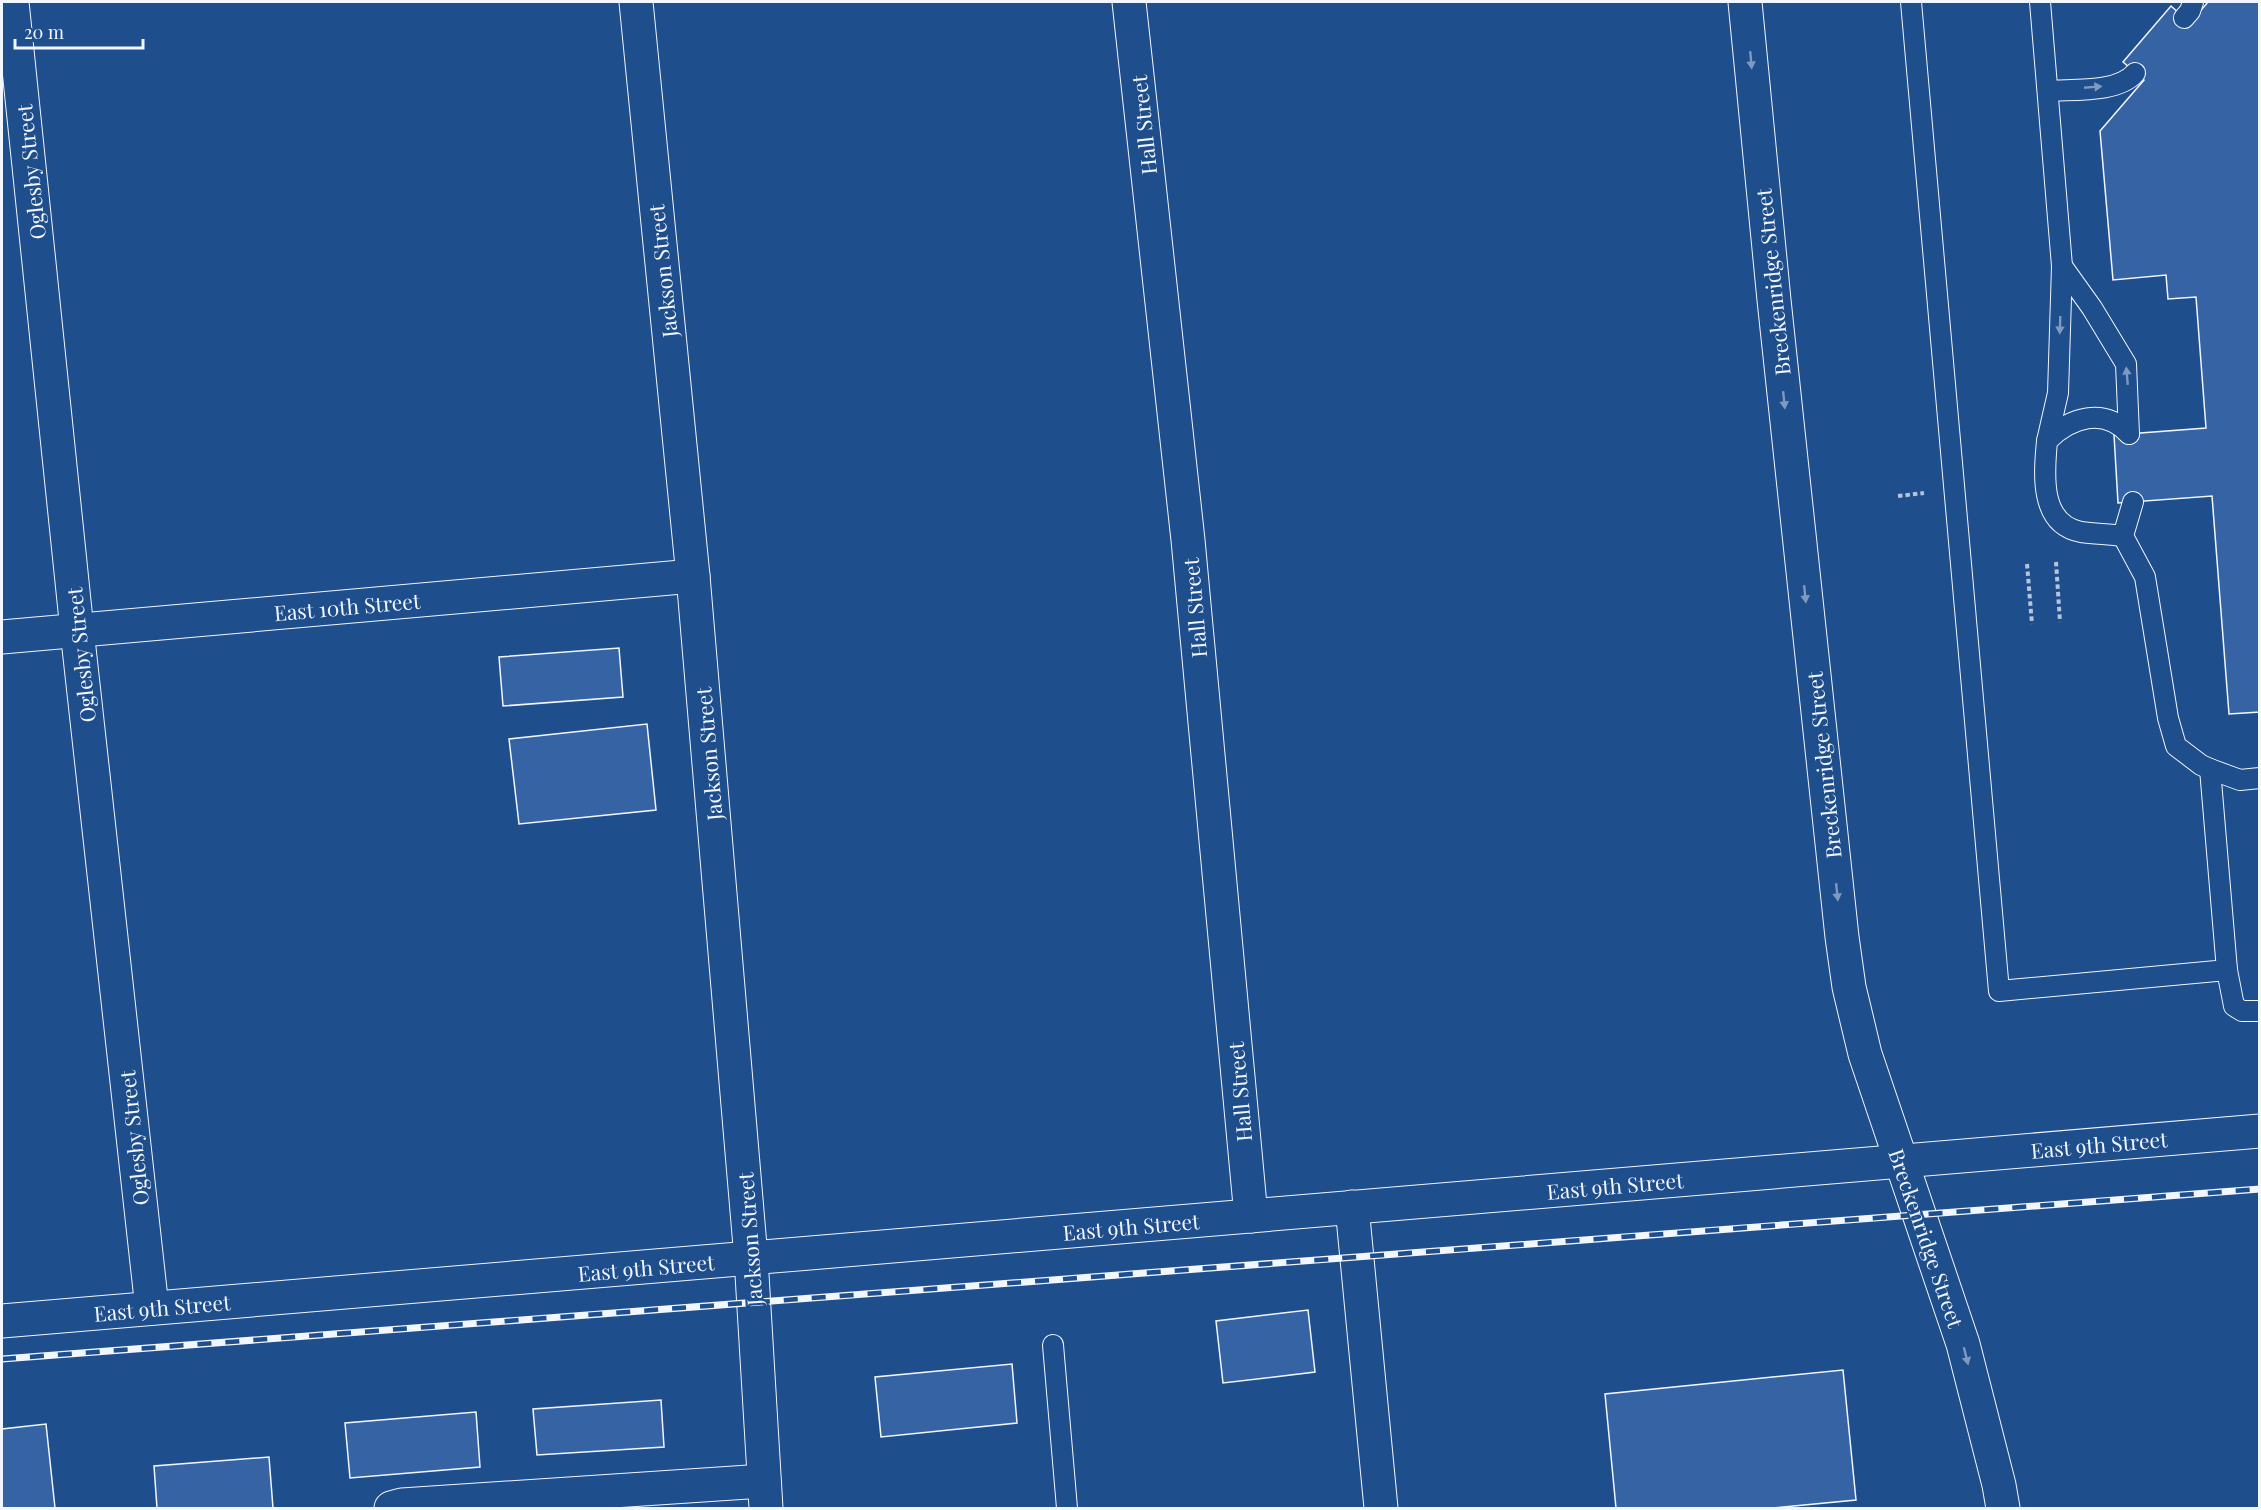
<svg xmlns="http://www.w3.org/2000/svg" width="2261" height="1510" font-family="'Playfair Display',serif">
<rect width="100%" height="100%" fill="#1f4e8c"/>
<g fill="#3563a3" stroke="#f2f6ff" stroke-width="1.5">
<polygon points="2208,2 2260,2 2260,712 2229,714 2212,496 2118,503 2114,435 2206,428 2196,297 2168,299 2166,275 2113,280 2100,131 2144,80 2123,62 2171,6 2190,23"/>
<polygon points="619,648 623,697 503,706 499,657"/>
<polygon points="647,724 656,810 519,824 509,739"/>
<polygon points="1308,1310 1315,1372 1223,1383 1216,1321"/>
<polygon points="1012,1364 1017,1423 881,1437 875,1377"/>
<polygon points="1843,1370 1856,1500 1773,1508 1616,1508 1605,1394"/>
<polygon points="661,1400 664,1447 537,1455 533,1409"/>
<polygon points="476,1412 480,1467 350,1478 345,1423"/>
<polygon points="46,1424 55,1508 2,1508 2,1429"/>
<polygon points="269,1457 273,1508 157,1508 154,1466"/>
</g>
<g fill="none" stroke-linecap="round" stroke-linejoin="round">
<g stroke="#f2f6ff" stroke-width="22">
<g id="service">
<polyline points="1911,2 1999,991 2227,970 2210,769"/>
<polyline points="2040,2 2062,266 2058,393 2047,441"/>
<polyline points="2184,18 2190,11 2193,2"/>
<path d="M2048,91C2073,89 2118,93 2135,73"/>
<polyline points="2062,266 2092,308 2126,364 2129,434"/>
<path d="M2129,434C2104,407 2070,417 2047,441C2044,473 2039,524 2081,532C2095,534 2109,534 2123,536L2133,502"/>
<polyline points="2123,536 2145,577 2168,718 2176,746 2201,765 2210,769 2240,780 2260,778"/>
<polyline points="2227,970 2234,1006 2242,1011 2260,1011"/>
<polyline points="1053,1345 1067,1508"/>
</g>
</g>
<g stroke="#f2f6ff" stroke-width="35">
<g id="minor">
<polyline points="12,2 77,630 152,1308"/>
<polyline points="636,2 693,576 751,1258 766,1508"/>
<polyline points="1129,2 1188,540 1251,1216"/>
<polyline points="2,637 693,576"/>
<polyline points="1352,1207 1381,1508"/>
<polyline points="391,1508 402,1505 764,1481"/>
</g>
</g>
<g stroke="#f2f6ff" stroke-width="35">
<polyline id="tertiary" points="2,1321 2260,1131"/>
</g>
<g stroke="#f2f6ff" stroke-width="35">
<polyline id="primary" points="1745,2 1774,300 1842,937 1849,987 1865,1054 1963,1344 1999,1485 2003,1508"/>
</g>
<g stroke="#b3c4dc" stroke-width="4" stroke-dasharray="4.5 3" stroke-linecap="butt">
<polyline points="1898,496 1924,493"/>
<polyline points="2056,562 2060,622"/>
<polyline points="2027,564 2032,624"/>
</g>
<use href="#service" stroke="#1f4e8c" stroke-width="20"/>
<use href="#minor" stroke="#1f4e8c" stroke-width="33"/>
<use href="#tertiary" stroke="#1f4e8c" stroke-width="33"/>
<use href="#primary" stroke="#1f4e8c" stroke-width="33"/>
<g stroke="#f2f6ff" stroke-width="7">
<polyline id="rail" points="2,1359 2260,1189"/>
</g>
<use href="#rail" stroke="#1f4e8c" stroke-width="4.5" stroke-dasharray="14" stroke-linecap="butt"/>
</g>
<defs><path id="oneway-solid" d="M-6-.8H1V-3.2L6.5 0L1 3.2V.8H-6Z" transform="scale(1.5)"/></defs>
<g fill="#7e9ac0">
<use href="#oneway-solid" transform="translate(1751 60) rotate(85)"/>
<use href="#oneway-solid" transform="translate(2093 87) rotate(-5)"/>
<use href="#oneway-solid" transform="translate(2060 325) rotate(92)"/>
<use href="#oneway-solid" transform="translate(2127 376) rotate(-95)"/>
<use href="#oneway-solid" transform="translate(1784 400) rotate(84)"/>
<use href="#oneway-solid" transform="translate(1805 594) rotate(84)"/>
<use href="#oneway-solid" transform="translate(1837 892) rotate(84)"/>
<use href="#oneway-solid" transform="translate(1966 1356) rotate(76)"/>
</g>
<g text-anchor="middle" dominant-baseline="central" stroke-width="4.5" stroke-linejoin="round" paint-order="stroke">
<g font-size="21" fill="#f2f6ff" stroke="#1f4e8c">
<text transform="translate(1143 125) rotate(-96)">Hall Street</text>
<text transform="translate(30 172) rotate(-96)">Oglesby Street</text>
<text transform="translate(662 271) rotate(-96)">Jackson Street</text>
<text transform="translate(1772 282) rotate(-96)">Breckenridge Street</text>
<text transform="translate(347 606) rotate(-5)">East 10th Street</text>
<text transform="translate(1194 608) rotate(-95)">Hall Street</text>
<text transform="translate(80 655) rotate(-96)">Oglesby Street</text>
<text transform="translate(708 754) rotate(-95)">Jackson Street</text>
<text transform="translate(1823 765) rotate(-96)">Breckenridge Street</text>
<text transform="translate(1239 1092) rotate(-95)">Hall Street</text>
<text transform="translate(133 1138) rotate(-96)">Oglesby Street</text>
<text transform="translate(2099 1144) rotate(-5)">East 9th Street</text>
<text transform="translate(1615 1185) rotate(-5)">East 9th Street</text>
<text transform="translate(1131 1226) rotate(-5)">East 9th Street</text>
<text transform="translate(1927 1238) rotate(71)">Breckenridge Street</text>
<text transform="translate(749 1239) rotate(-94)">Jackson Street</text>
<text transform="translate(646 1267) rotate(-5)">East 9th Street</text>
<text transform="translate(162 1307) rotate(-5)">East 9th Street</text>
</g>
</g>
<rect width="2261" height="1510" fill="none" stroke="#f2f6ff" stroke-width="6"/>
<path d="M15 39v9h128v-9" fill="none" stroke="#f2f6ff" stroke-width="3"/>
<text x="24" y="39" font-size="18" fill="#f2f6ff" stroke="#1f4e8c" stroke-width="4.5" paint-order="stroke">20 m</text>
</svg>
